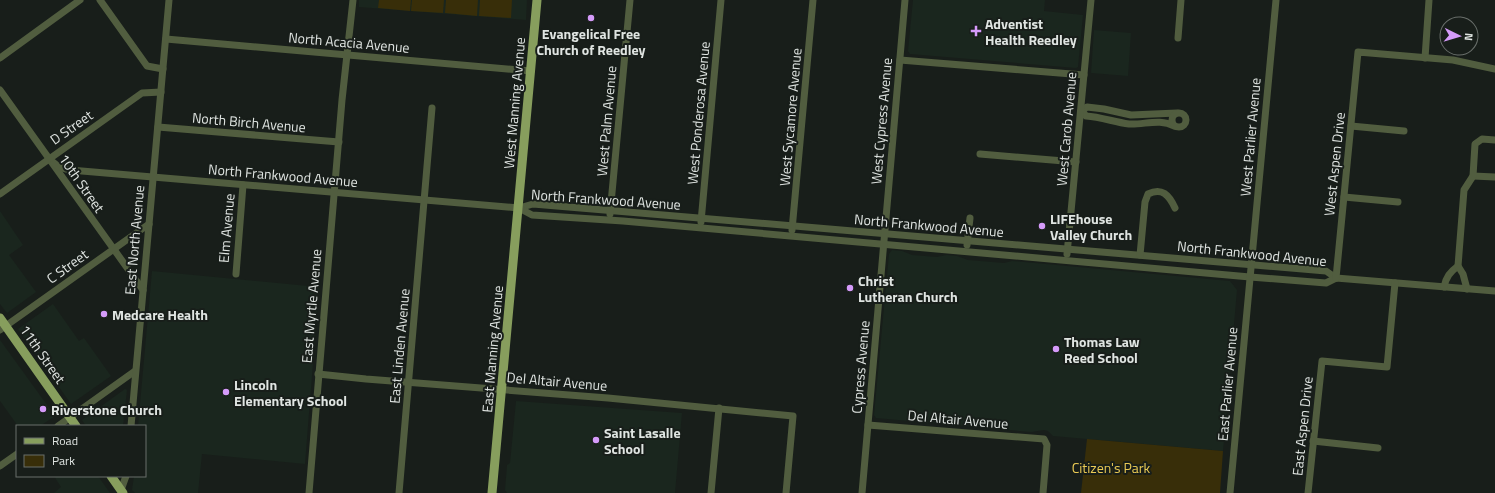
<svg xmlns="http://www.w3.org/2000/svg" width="1495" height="493" font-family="'Titillium Web',sans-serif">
<rect width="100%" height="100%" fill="#181e1a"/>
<g fill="#1a261e">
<polygon points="359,0 527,0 526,20 359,7"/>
<polygon points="913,0 1045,0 1044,11 1083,15 1078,67 1076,68 910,54 908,51"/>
<polygon points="1094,30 1131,33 1128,76 1091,73"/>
<polygon points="0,211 23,245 9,255 36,292 7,313 0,304"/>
<polygon points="892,250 902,251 912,255 937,257 947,255 957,256 968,260 1004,263 1012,261 1230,281 1237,290 1223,451 1053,436 1048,431 1044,430 1031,432 876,418 874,415 889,254"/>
<polygon points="152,271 319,287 305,464 202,454 198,493 135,493 132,490 134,476 145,476 145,426 138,426"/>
<polygon points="53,304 79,341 84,338 111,376 71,404 18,329"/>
<polygon points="0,340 55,416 40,426 18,426 0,401"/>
<polygon points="125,389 127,390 123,426 86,426 82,420"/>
<polygon points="516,401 682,413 675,493 507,493 505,490 507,465 510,463"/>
<polygon points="54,476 98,476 110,493 54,493 61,487"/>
</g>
<g fill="#382e09">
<polygon points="379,0 411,0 410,11 378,8"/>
<polygon points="412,0 444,0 443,13 411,11"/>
<polygon points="446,0 478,0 477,16 445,13"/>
<polygon points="480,0 512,0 511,18 479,16"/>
<polygon points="1087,439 1223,451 1220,493 1081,493"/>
</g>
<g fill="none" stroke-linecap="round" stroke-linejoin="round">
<g stroke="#515d3f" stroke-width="7">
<polyline points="100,0 147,66 163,69"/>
<polyline points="1178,38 1181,0"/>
<polyline points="166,39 531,71"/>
<polyline points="0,58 80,0"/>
<polyline points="1425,58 1429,0"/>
<polyline points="900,60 1084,75"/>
<polyline points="0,90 143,290"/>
<polyline points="1081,111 1087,107 1104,109 1131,115 1177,113"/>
<path d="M1082,111L1086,116C1101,117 1114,122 1129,124C1144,125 1160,118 1174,126"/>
<circle cx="1179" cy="120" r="7"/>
<polyline points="1351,126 1404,131"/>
<polyline points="158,127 339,142"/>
<polyline points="980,154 1076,162"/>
<polyline points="49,159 59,167 70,170 519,208 533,204 1326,271 1336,278"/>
<polyline points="1473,176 1495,177"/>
<polyline points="0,194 142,93 161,92"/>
<polyline points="1344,197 1398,202"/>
<polyline points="519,208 532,215 623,221 1250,277 1326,283 1336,278 1495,291"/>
<polyline points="610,214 630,0"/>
<polyline points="701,222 721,0"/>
<polyline points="792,230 813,0"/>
<polyline points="967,245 970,218"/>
<polyline points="1067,254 1091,0"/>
<path d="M1140,255L1145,202L1148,194C1162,187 1169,195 1175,208"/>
<polyline points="236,274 243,185"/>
<polyline points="1336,278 1358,52 1453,60 1495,69"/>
<path d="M1444,287C1446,277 1450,272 1458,266"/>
<polyline points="1467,289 1463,274 1458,266 1464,190 1473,176 1475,144 1482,139 1495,140"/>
<polyline points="0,330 149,224"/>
<polyline points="318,374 366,379 608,398 793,416 786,493"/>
<polyline points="868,425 1044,439 1047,445 1043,493"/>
<polyline points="58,426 135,371"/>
<polyline points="131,426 169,0"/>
<polyline points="1313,441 1378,448"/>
<polyline points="0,466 17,454"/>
<polyline points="121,490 126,476"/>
<polyline points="309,493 342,100 353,0"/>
<polyline points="399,493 432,108"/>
<polyline points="711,493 719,408"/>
<polyline points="862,493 905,0"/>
<polyline points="1230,493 1276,0"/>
<polyline points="1308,493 1322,361 1387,367 1395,283"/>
</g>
<g stroke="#879e5d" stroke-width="9">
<polyline points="0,318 76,426"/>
<polyline points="111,476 123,493"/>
<polyline points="492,493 537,0"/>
</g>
</g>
<g fill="#d59bfa" stroke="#181e1a" stroke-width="1.5">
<circle cx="591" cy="18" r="4"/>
<path d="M974 25h4v4h4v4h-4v4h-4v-4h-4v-4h4z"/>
<circle cx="1042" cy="226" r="4"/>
<circle cx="850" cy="288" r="4"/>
<circle cx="104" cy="314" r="4"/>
<circle cx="1056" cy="349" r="4"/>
<circle cx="226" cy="392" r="4"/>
<circle cx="43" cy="409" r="4"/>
<circle cx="596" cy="440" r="4"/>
</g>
<g text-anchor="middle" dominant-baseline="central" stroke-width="4" stroke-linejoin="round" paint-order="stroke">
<g font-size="14" font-weight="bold" fill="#e0e5e2" stroke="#181e1a" text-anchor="start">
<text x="985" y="23">Adventist<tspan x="985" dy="16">Health Reedley</tspan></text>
<text x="591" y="33" text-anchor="middle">Evangelical Free<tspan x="591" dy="16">Church of Reedley</tspan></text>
<text x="1050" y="218">LIFEhouse<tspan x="1050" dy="16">Valley Church</tspan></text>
<text x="858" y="280">Christ<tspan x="858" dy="16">Lutheran Church</tspan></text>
<text x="112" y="314">Medcare Health</text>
<text x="1064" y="341">Thomas Law<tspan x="1064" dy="16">Reed School</tspan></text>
<text x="234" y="384">Lincoln<tspan x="234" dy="16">Elementary School</tspan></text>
<text x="51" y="409">Riverstone Church</text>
<text x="604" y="432">Saint Lasalle<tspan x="604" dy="16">School</tspan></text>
</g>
<g font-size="14" fill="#e0e5e2" stroke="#181e1a">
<text transform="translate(349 42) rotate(5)">North Acacia Avenue</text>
<text transform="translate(514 103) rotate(-85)">West Manning Avenue</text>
<text transform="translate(698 113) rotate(-85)">West Ponderosa Avenue</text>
<text transform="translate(790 117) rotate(-85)">West Sycamore Avenue</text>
<text transform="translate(606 121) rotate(-85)">West Palm Avenue</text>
<text transform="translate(881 121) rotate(-85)">West Cypress Avenue</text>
<text transform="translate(249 122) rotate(5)">North Birch Avenue</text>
<text transform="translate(71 127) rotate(-35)">D Street</text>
<text transform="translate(1066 129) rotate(-85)">West Carob Avenue</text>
<text transform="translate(1250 137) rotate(-85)">West Parlier Avenue</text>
<text transform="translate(1334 164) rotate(-84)">West Aspen Drive</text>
<text transform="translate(283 175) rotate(5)">North Frankwood Avenue</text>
<text transform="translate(82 183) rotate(55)">10th Street</text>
<text transform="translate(606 199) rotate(4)">North Frankwood Avenue</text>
<text transform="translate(929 225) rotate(5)">North Frankwood Avenue</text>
<text transform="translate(226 228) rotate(-85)">Elm Avenue</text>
<text transform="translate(134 240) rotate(-85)">East North Avenue</text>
<text transform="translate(1252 253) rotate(6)">North Frankwood Avenue</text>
<text transform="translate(67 266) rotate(-36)">C Street</text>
<text transform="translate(311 306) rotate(-85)">East Myrtle Avenue</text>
<text transform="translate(399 346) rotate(-85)">East Linden Avenue</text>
<text transform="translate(492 349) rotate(-85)">East Manning Avenue</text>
<text transform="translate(43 354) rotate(55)">11th Street</text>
<text transform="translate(860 367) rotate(-85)">Cypress Avenue</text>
<text transform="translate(557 381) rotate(5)">Del Altair Avenue</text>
<text transform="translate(1227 384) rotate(-85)">East Parlier Avenue</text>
<text transform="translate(958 419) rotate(5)">Del Altair Avenue</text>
<text transform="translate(1302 426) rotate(-84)">East Aspen Drive</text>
</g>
<g font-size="14" fill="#eaca54" stroke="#181e1a">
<text x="1111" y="467">Citizen's Park</text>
</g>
</g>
<rect x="16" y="425" width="130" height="52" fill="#181e1a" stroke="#686e6a"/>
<rect x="24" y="438" width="20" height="6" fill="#879e5d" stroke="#686e6a"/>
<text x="52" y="445" font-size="12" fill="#e0e5e2">Road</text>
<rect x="24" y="455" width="20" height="12" fill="#382e09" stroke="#686e6a"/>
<text x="52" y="465" font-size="12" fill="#e0e5e2">Park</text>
<g transform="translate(1459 36) rotate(95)"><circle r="19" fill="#181e1a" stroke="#686e6a"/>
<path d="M0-3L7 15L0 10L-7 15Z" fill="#d59bfa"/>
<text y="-6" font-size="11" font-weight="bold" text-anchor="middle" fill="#e0e5e2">N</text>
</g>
</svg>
